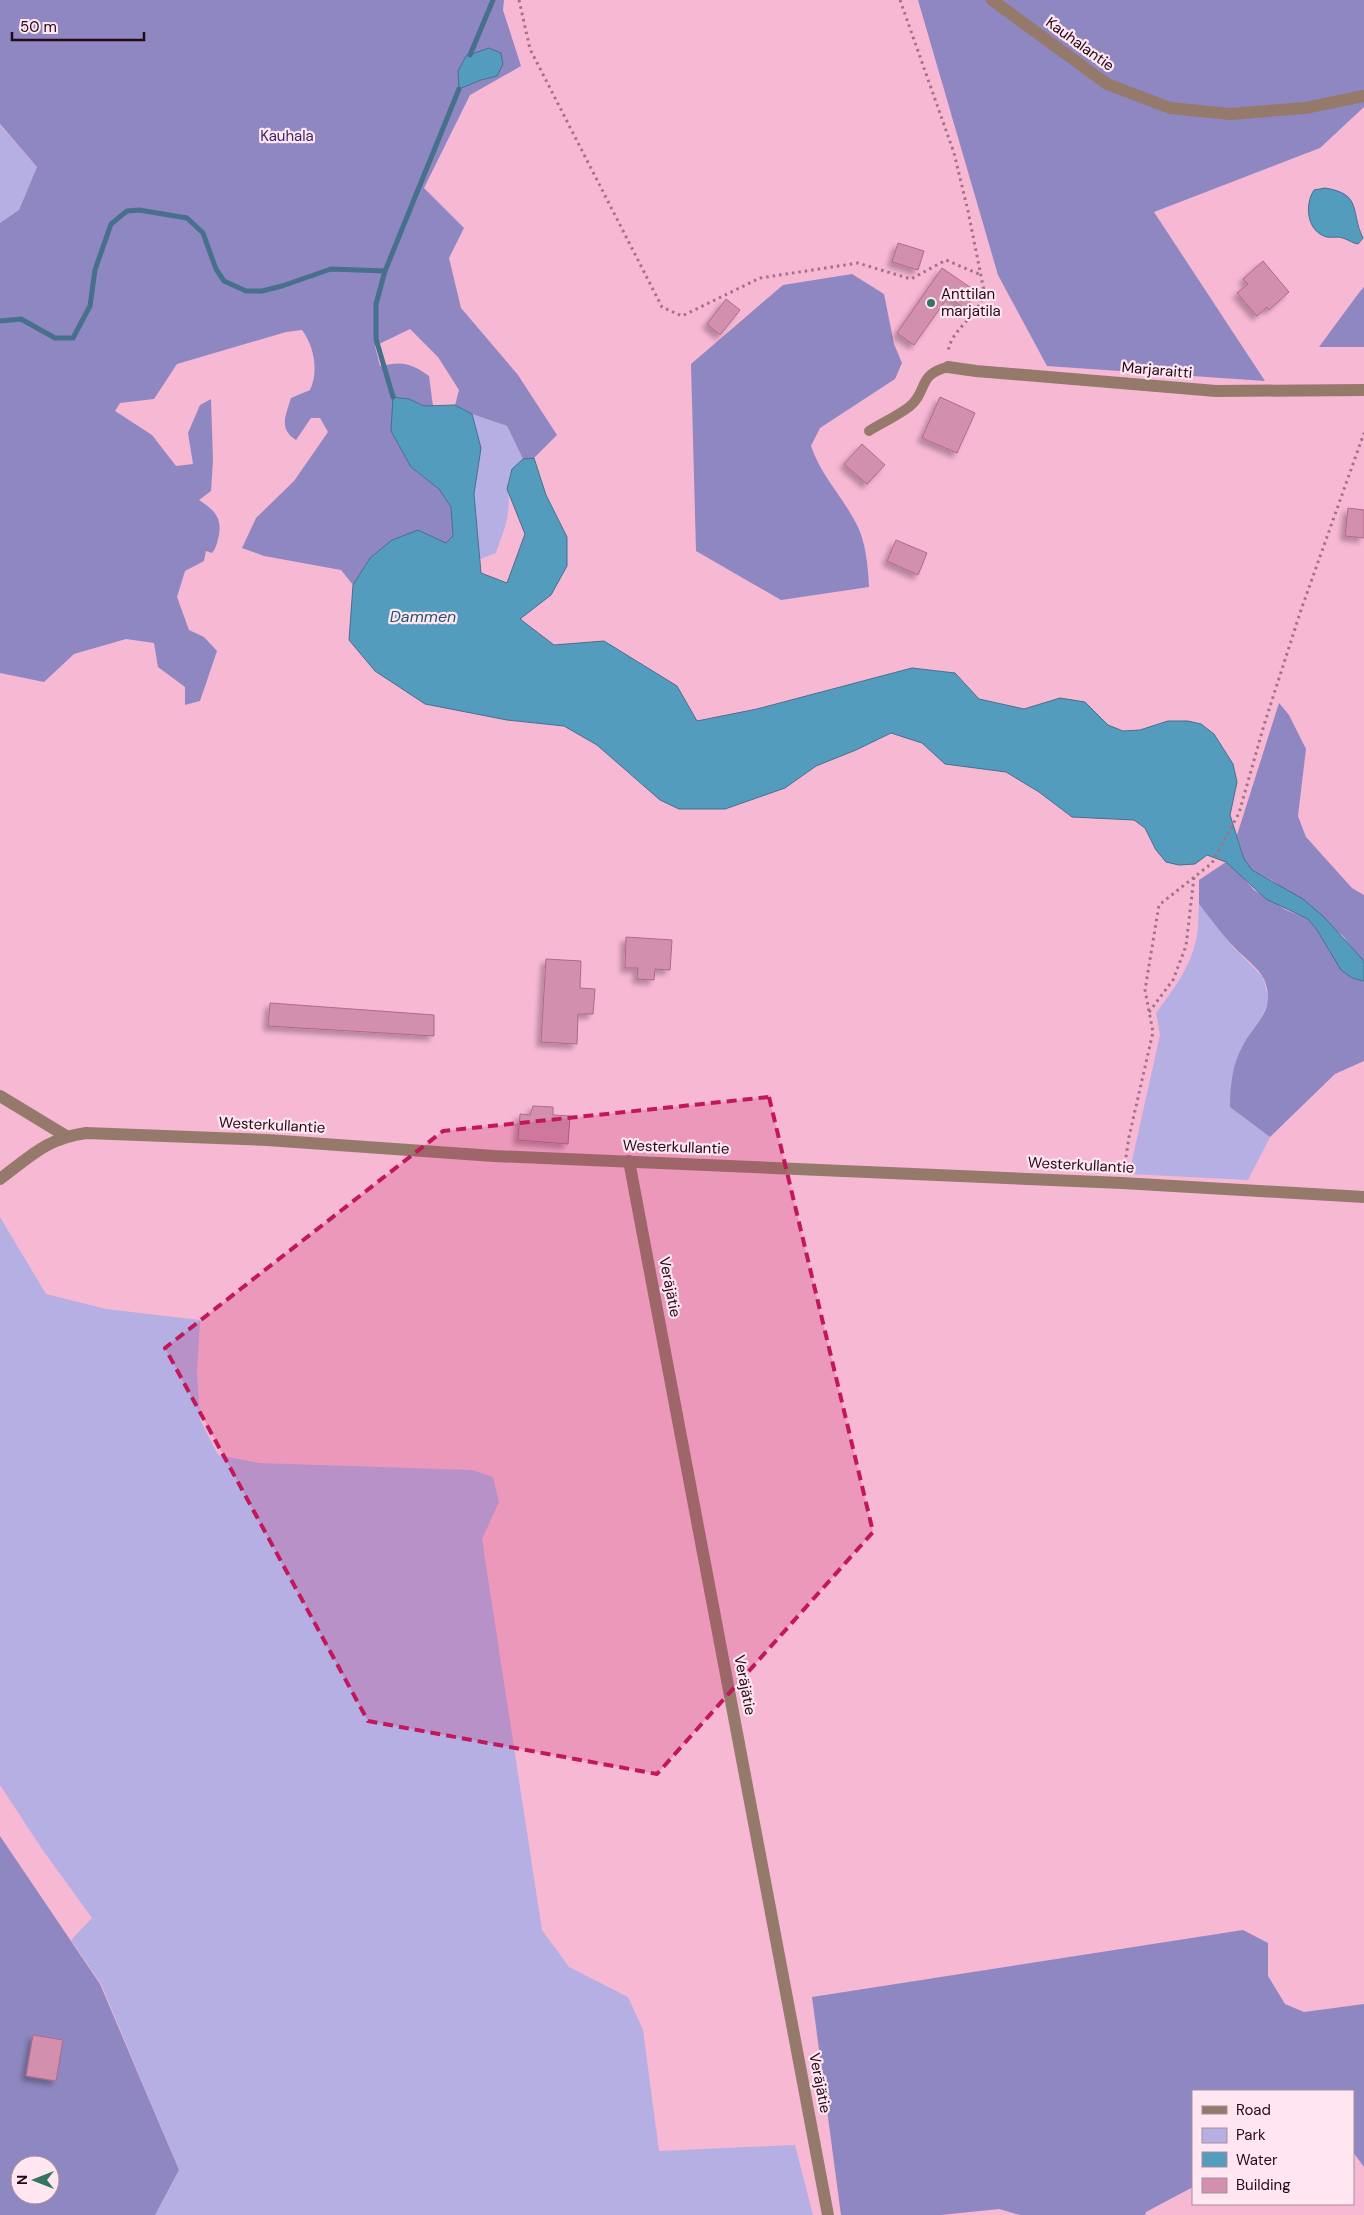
<svg xmlns="http://www.w3.org/2000/svg" width="1364" height="2215" font-family="'DM Sans',sans-serif">
<defs>
<filter id="shadow"><feDropShadow dx="-4.5" dy="4.5" stdDeviation="2.5" flood-color="#0004"/></filter>
</defs>
<rect width="100%" height="100%" fill="#f7b8d4"/>
<g fill="#b6afe4">
<polygon points="0,125 37,167 19,210 0,223"/>
<path d="M472,414L507,426L523,459C499,480 513,493 507,518C505,530 500,541 496,553L480,559L474,494L481,448Z"/>
<path d="M1199,904L1233,947L1263,977L1269,1000L1260,1021L1242,1047L1235,1066L1231,1082L1230,1107L1270,1137L1248,1180L1129,1174L1160,1035L1156,1013C1173,990 1190,968 1196,940C1199,928 1198,916 1199,904Z"/>
<polygon points="0,1217 46,1294 106,1309 200,1320 197,1374 200,1419 218,1455 259,1463 472,1470 493,1477 499,1502 482,1539 542,1930 569,1967 628,1997 643,2030 659,2151 795,2145 813,2215 155,2215 179,2170 101,1984 71,1940 92,1918 42,1849 0,1785"/>
</g>
<g fill="#8f87c2" fill-rule="evenodd">
<path d="M0,0H504L503,10L521,66L470,95L424,188L464,228L449,258L461,308L518,375L557,435L534,458L523,459L507,426L472,414L455,405L459,390L438,357L410,329L375,346L380,366C402,361 411,363 429,376L433,406H424L409,399L411,467L439,489L451,507L453,536L446,543L440,541L370,558L353,585L341,570L264,556L242,548L256,518L294,481L328,432L320,418H311L296,440C278,429 286,415 291,398L310,390C319,371 314,346 302,330L286,332L177,364L154,399L120,403L115,411L152,435L176,466L193,464L188,433L200,405L211,399L213,460L211,491L199,500C214,510 222,517 219,535C217,542 217,547 212,553L206,551L204,561L185,571L177,597L189,630L204,637L217,651L200,701L185,705V687L158,667L154,643L126,639L74,654L44,682L0,673V223L19,210L37,167L0,124Z"/>
<polygon points="918,0 1364,0 1364,107 1320,148 1154,212 1265,381 1047,366 998,275"/>
<path d="M852,274L884,294L894,344L902,363L895,379L820,428L811,446C820,474 842,496 856,523C866,542 868,566 869,587L781,600L696,551L691,364L783,285Z"/>
<polygon points="1364,287 1364,347 1319,347 1358,294"/>
<polygon points="1279,703 1289,715 1306,749 1298,816 1306,837 1352,888 1364,895 1364,961 1359,958 1343,936 1273,881 1252,870 1244,859 1237,835"/>
<path d="M1226,862L1239,873L1254,890L1286,910L1308,919L1317,930L1330,952L1352,978L1364,981V1061L1335,1074L1270,1137L1230,1107C1230,1086 1232,1066 1242,1047C1255,1022 1277,1011 1264,979C1259,968 1243,957 1235,948C1222,935 1211,919 1199,904V880Z"/>
<path d="M0,1836L100,1984L179,2170L155,2215H0ZM20,2165H50V2195H20Z"/>
<polygon points="1243,1930 1268,1943 1268,1976 1285,2004 1304,2012 1364,2004 1364,2167 1353,2152 1353,2091 1193,2091 1193,2187 1146,2212 1145,2215 1020,2215 999,2209 941,2215 841,2215 812,1997"/>
</g>
<g fill="#549cbe" stroke="#46708c">
<polygon points="489,48 501,53 503,64 497,76 481,80 459,89 458,71 466,56"/>
<path d="M1325,188C1363,194 1350,212 1363,238L1358,244C1352,243 1349,240 1343,238C1338,236 1332,238 1327,237C1307,232 1304,205 1314,190Z"/>
<polygon points="393,397 409,399 424,406 455,405 472,414 481,448 474,494 481,573 507,583 525,534 507,489 512,469 523,459 534,458 546,495 567,537 567,566 551,595 520,619 554,645 604,641 677,686 697,721 757,709 912,668 955,673 979,699 1024,709 1060,698 1085,702 1108,725 1123,731 1140,730 1168,721 1188,721 1201,724 1214,734 1233,764 1237,782 1230,815 1244,859 1252,870 1303,899 1324,917 1364,961 1364,981 1352,978 1341,970 1317,930 1308,919 1266,899 1226,862 1207,855 1195,864 1179,865 1166,862 1156,850 1145,828 1134,820 1072,817 1039,792 1006,772 945,764 922,743 891,733 856,750 816,766 785,788 725,809 679,809 660,800 597,745 564,726 507,720 425,704 375,671 349,640 353,585 370,558 392,540 418,530 446,543 453,536 451,507 439,489 411,467 391,431"/>
</g>
<g fill="none" stroke-linecap="round" stroke-linejoin="round">
<g stroke="#46708c" stroke-width="5">
<polyline points="470,55 493,0"/>
<polyline points="0,321 21,319 55,338 73,338 90,306 95,270 111,224 127,211 139,210 187,218 203,233 216,269 224,281 246,291 262,291 282,286 331,269 385,271"/>
<polyline points="393,397 376,339 376,304 385,271 459,89"/>
</g>
</g>
<g fill="#d290ae" stroke="#b0688a" filter="url(#shadow)">
<polygon points="898,243 924,251 918,270 892,262"/>
<polygon points="1263,261 1289,292 1269,310 1267,307 1257,316 1237,293 1248,284 1243,279"/>
<polygon points="942,268 977,292 965,309 948,297 914,345 897,333"/>
<polygon points="726,299 740,310 720,335 707,324"/>
<polygon points="940,397 975,413 957,453 922,438"/>
<polygon points="862,444 885,465 867,484 844,464"/>
<polygon points="1348,508 1364,510 1364,538 1345,536"/>
<polygon points="896,540 927,553 918,575 887,561"/>
<polygon points="626,937 672,940 670,970 655,969 654,980 637,979 638,968 625,968"/>
<polygon points="546,959 581,961 580,988 595,989 593,1014 578,1014 577,1044 541,1042"/>
<polygon points="270,1003 434,1015 434,1036 268,1026"/>
<polygon points="533,1106 553,1107 553,1115 570,1116 568,1144 518,1140 520,1114 530,1115"/>
<polygon points="33,2035 63,2040 56,2081 26,2076"/>
</g>
<g fill="none" stroke-linecap="round" stroke-linejoin="round">
<g stroke="#a27188" stroke-width="3" stroke-dasharray="2.5 4" stroke-linecap="butt">
<polyline points="519,0 530,49 662,307 682,316 760,278 858,263 911,279 946,260 981,275"/>
<path d="M900,0L954,153L968,211L984,291C981,316 950,328 948,353"/>
<polyline points="1149,1012 1173,980 1186,946 1194,877"/>
<polyline points="1124,1170 1129,1137 1153,1032 1145,990 1159,905 1212,863 1239,813 1264,725 1301,610 1364,433"/>
</g>
<path stroke="#957a6c" stroke-width="10" d="M869,431C882,423 897,416 909,407C928,392 917,374 948,367"/>
<g stroke="#957a6c" stroke-width="12">
<polyline points="992,0 1107,84 1170,108 1230,114 1305,108 1364,96"/>
<polyline points="948,367 976,371 1216,391 1364,390"/>
<polyline points="0,1096 66,1136"/>
<polyline points="629,1161 828,2215"/>
<path d="M0,1179C30,1157 47,1138 86,1133L267,1140L494,1156L1122,1183L1364,1197"/>
</g>
</g>
<path fill="#c2185b" fill-opacity="0.2" stroke="#c2185b" stroke-width="4" stroke-dasharray="10 6" stroke-linejoin="round" d="M769,1097L873,1532L657,1774L368,1721L165,1348L443,1131Z"/>
<circle fill="#367461" stroke="#ffe6f0" stroke-width="2" cx="931" cy="303" r="5"/>
<g text-anchor="middle" dominant-baseline="central" stroke-width="4.5" stroke-linejoin="round" paint-order="stroke">
<g font-size="15" fill="#240917" stroke="#ffe6f0">
<text transform="translate(1080 44) rotate(36)">Kauhalantie</text>
<text transform="translate(1157 370) rotate(5)">Marjaraitti</text>
<text transform="translate(272 1125) rotate(3)">Westerkullantie</text>
<text transform="translate(676 1147) rotate(2)">Westerkullantie</text>
<text transform="translate(1081 1165) rotate(3)">Westerkullantie</text>
<text transform="translate(670 1287) rotate(79)">Veräjätie</text>
<text transform="translate(745 1685) rotate(79)">Veräjätie</text>
<text transform="translate(820 2083) rotate(79)">Veräjätie</text>
</g>
<g font-size="15" fill="#37256c" stroke="#ffe6f0">
<text x="287" y="136">Kauhala</text>
</g>
<g font-size="15" fill="#240917" stroke="#ffe6f0" text-anchor="start">
<text x="941" y="294">Anttilan<tspan x="941" dy="17">marjatila</tspan></text>
</g>
<g font-size="16" font-style="italic" fill="#1f5871" stroke="#ffe6f0">
<text x="423" y="616">Dammen</text>
</g>
</g>
<rect x="1192" y="2090" width="162" height="115" fill="#ffe6f0" stroke="#a78e99"/>
<rect x="1202" y="2106" width="25" height="8" fill="#957a6c" stroke="#a78e99"/>
<text x="1236" y="2115" font-size="15" fill="#240917">Road</text>
<rect x="1202" y="2128" width="25" height="15" fill="#b6afe4" stroke="#a78e99"/>
<text x="1236" y="2140" font-size="15" fill="#240917">Park</text>
<rect x="1202" y="2152" width="25" height="15" fill="#549cbe" stroke="#a78e99"/>
<text x="1236" y="2165" font-size="15" fill="#240917">Water</text>
<rect x="1202" y="2178" width="25" height="15" fill="#d290ae" stroke="#a78e99"/>
<text x="1236" y="2190" font-size="15" fill="#240917">Building</text>
<g transform="translate(35 2180) rotate(270)"><circle r="24" fill="#ffe6f0" stroke="#a78e99"/>
<path d="M0-4L9 19L0 12L-9 19Z" fill="#367461"/>
<text y="-8" font-size="14" font-weight="bold" text-anchor="middle" fill="#240917">N</text>
</g>
<path d="M12 32v8h132v-8" fill="none" stroke="#240917" stroke-width="2.5"/>
<text x="20" y="32" font-size="15" fill="#240917" stroke="#ffe6f0" stroke-width="4" paint-order="stroke">50 m</text>
</svg>
